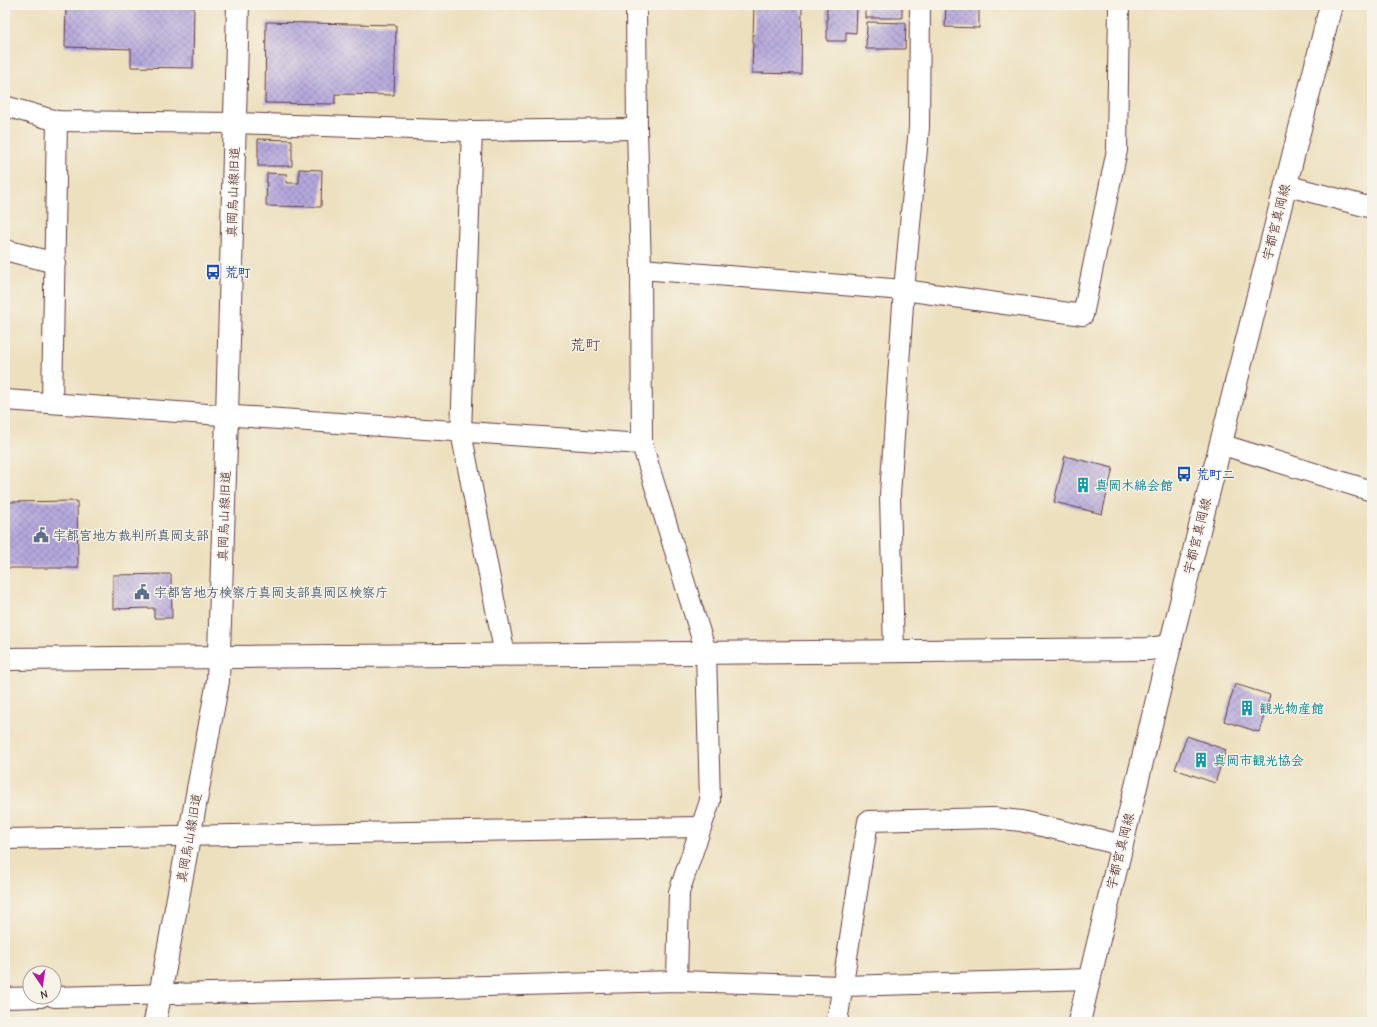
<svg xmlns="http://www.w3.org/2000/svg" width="1377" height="1027" font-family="'Comic Neue','Klee One',sans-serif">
<defs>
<pattern id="building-cross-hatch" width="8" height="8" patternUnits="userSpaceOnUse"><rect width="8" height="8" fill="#b5a8dd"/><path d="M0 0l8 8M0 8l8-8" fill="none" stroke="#9588b3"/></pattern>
</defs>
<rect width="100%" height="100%" fill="#f7f3e8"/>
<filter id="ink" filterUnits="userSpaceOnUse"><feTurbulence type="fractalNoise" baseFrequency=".025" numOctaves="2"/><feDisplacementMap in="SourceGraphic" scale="8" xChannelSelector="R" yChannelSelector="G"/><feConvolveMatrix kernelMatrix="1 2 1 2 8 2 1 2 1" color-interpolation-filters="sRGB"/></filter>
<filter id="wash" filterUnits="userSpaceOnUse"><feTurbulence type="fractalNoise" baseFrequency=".012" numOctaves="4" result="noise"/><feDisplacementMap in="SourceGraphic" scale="16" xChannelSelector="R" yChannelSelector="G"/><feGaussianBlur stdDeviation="0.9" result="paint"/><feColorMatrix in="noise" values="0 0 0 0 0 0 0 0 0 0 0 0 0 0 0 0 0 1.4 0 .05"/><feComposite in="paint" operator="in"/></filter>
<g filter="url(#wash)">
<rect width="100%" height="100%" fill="#ede0bf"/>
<g id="blocks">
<g fill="url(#building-cross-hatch)">
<polygon points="66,5 194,5 193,68 131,67 131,49 65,47"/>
<polygon points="754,5 802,5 801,74 752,73"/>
<polygon points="827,5 857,5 856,33 846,32 846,41 827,41"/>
<rect x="866" y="5" width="36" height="13"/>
<polygon points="946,5 979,5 979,28 945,27"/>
<polygon points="266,22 396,25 394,95 335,94 335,104 265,103"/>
<polygon points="867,22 906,23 905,49 866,49"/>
<polygon points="258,139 292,140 292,166 258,166"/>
<polygon points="299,169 322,170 321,207 266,206 267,173 287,174 286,183 299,183"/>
<polygon points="1065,456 1113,468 1102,514 1054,502"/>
<polygon points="77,501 78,568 5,568 5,502"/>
<polygon points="171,574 172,618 154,618 154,608 113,609 113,575"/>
<polygon points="1235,684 1270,695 1259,732 1224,721"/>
<polygon points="1187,736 1226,750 1215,783 1175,769"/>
</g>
</g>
</g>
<g filter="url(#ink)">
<use href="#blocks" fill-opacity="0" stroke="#623c41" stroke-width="1"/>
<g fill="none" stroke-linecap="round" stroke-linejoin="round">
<g stroke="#623c41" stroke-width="22">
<g id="minor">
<polyline points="636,5 637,129 641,269 642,444 706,652 710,801 679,892 677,981"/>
<polyline points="5,106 57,121 235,123 472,131 637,129"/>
<polyline points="472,131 461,432 505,655"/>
<polyline points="1285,185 1372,208"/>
<polyline points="5,250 55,263"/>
<polyline points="641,269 904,290 1083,315 1117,150 1119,5"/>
<polyline points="5,400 642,444"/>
<polyline points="52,403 57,121"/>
<polyline points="1220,444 1372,491"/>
<polyline points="894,652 890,495 904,290 919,127 920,5"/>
<polyline points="5,839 701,827"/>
<polyline points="54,997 677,981 842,986 1090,979"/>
<polyline points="5,998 41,997"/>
<polyline points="837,1022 868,821 994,818 1021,821 1122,845"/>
</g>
</g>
<g stroke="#623c41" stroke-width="24">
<g id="tertiary">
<polyline points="5,659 1148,649 1170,646"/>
<polyline points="155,1022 218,681 227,416 238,5"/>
</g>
</g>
<g stroke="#623c41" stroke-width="24">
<polyline id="primary" points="1079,1022 1170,646 1331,5"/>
</g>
<use href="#minor" stroke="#fff" stroke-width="20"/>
<use href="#tertiary" stroke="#fff" stroke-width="22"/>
<use href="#primary" stroke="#fff" stroke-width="22"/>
</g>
</g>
<defs>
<g id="bus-bare" transform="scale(1.2)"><path d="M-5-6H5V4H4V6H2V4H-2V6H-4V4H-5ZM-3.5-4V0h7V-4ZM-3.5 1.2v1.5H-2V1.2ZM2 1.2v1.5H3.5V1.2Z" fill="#1a4fb4" stroke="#f7f3e8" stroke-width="2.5" paint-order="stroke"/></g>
<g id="building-bare" transform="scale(1.2)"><path d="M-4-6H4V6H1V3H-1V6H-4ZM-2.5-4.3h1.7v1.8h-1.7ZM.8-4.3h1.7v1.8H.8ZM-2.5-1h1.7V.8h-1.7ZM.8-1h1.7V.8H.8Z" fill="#0f9aa8" stroke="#f7f3e8" stroke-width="2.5" paint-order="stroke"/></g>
<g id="civic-bare" transform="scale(1.2)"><path d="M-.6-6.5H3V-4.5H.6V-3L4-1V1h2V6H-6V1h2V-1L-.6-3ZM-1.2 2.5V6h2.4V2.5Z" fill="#5c6f8a" stroke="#f7f3e8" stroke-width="2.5" paint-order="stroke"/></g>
</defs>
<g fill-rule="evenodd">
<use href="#bus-bare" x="213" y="272"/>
<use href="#bus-bare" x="1184" y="474"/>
<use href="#building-bare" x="1083" y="485"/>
<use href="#civic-bare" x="41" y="535"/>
<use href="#civic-bare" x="142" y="592"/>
<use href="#building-bare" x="1247" y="708"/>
<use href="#building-bare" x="1201" y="760"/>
</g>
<g text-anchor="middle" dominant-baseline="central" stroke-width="3" stroke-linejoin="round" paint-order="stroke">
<g font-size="13" fill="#4a1f2b" stroke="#f7f3e8">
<text transform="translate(233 192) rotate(-88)">真岡烏山線旧道</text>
<text transform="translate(1276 222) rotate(-76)">宇都宮真岡線</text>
<text transform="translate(224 516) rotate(-88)">真岡烏山線旧道</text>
<text transform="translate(1197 536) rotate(-76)">宇都宮真岡線</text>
<text transform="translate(189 838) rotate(-80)">真岡烏山線旧道</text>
<text transform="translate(1120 851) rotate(-76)">宇都宮真岡線</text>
</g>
<g font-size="13" font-weight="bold" fill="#164399" stroke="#f7f3e8" text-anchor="start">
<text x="225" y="272">荒町</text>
<text x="1196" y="474">荒町二</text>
</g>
<g font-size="13" font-weight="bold" fill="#0d838f" stroke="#f7f3e8" text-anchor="start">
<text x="1095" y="485">真岡木綿会館</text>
<text x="1259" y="708">観光物産館</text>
<text x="1213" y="760">真岡市観光協会</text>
</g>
<g font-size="13" font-weight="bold" fill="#4e5e75" stroke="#f7f3e8" text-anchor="start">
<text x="53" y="535">宇都宮地方裁判所真岡支部</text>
<text x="154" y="592">宇都宮地方検察庁真岡支部真岡区検察庁</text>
</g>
<g font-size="15" fill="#4a1f2b" stroke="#f7f3e8">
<text x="585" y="345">荒町</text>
</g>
</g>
<rect width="1377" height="1027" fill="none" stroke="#f7f3e8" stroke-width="20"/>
<g transform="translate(42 985) rotate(167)"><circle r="19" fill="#f7f3e8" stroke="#b29e9c"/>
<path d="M0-3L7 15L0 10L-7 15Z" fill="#b5179e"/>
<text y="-6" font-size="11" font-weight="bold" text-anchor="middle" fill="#4a1f2b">N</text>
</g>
</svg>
